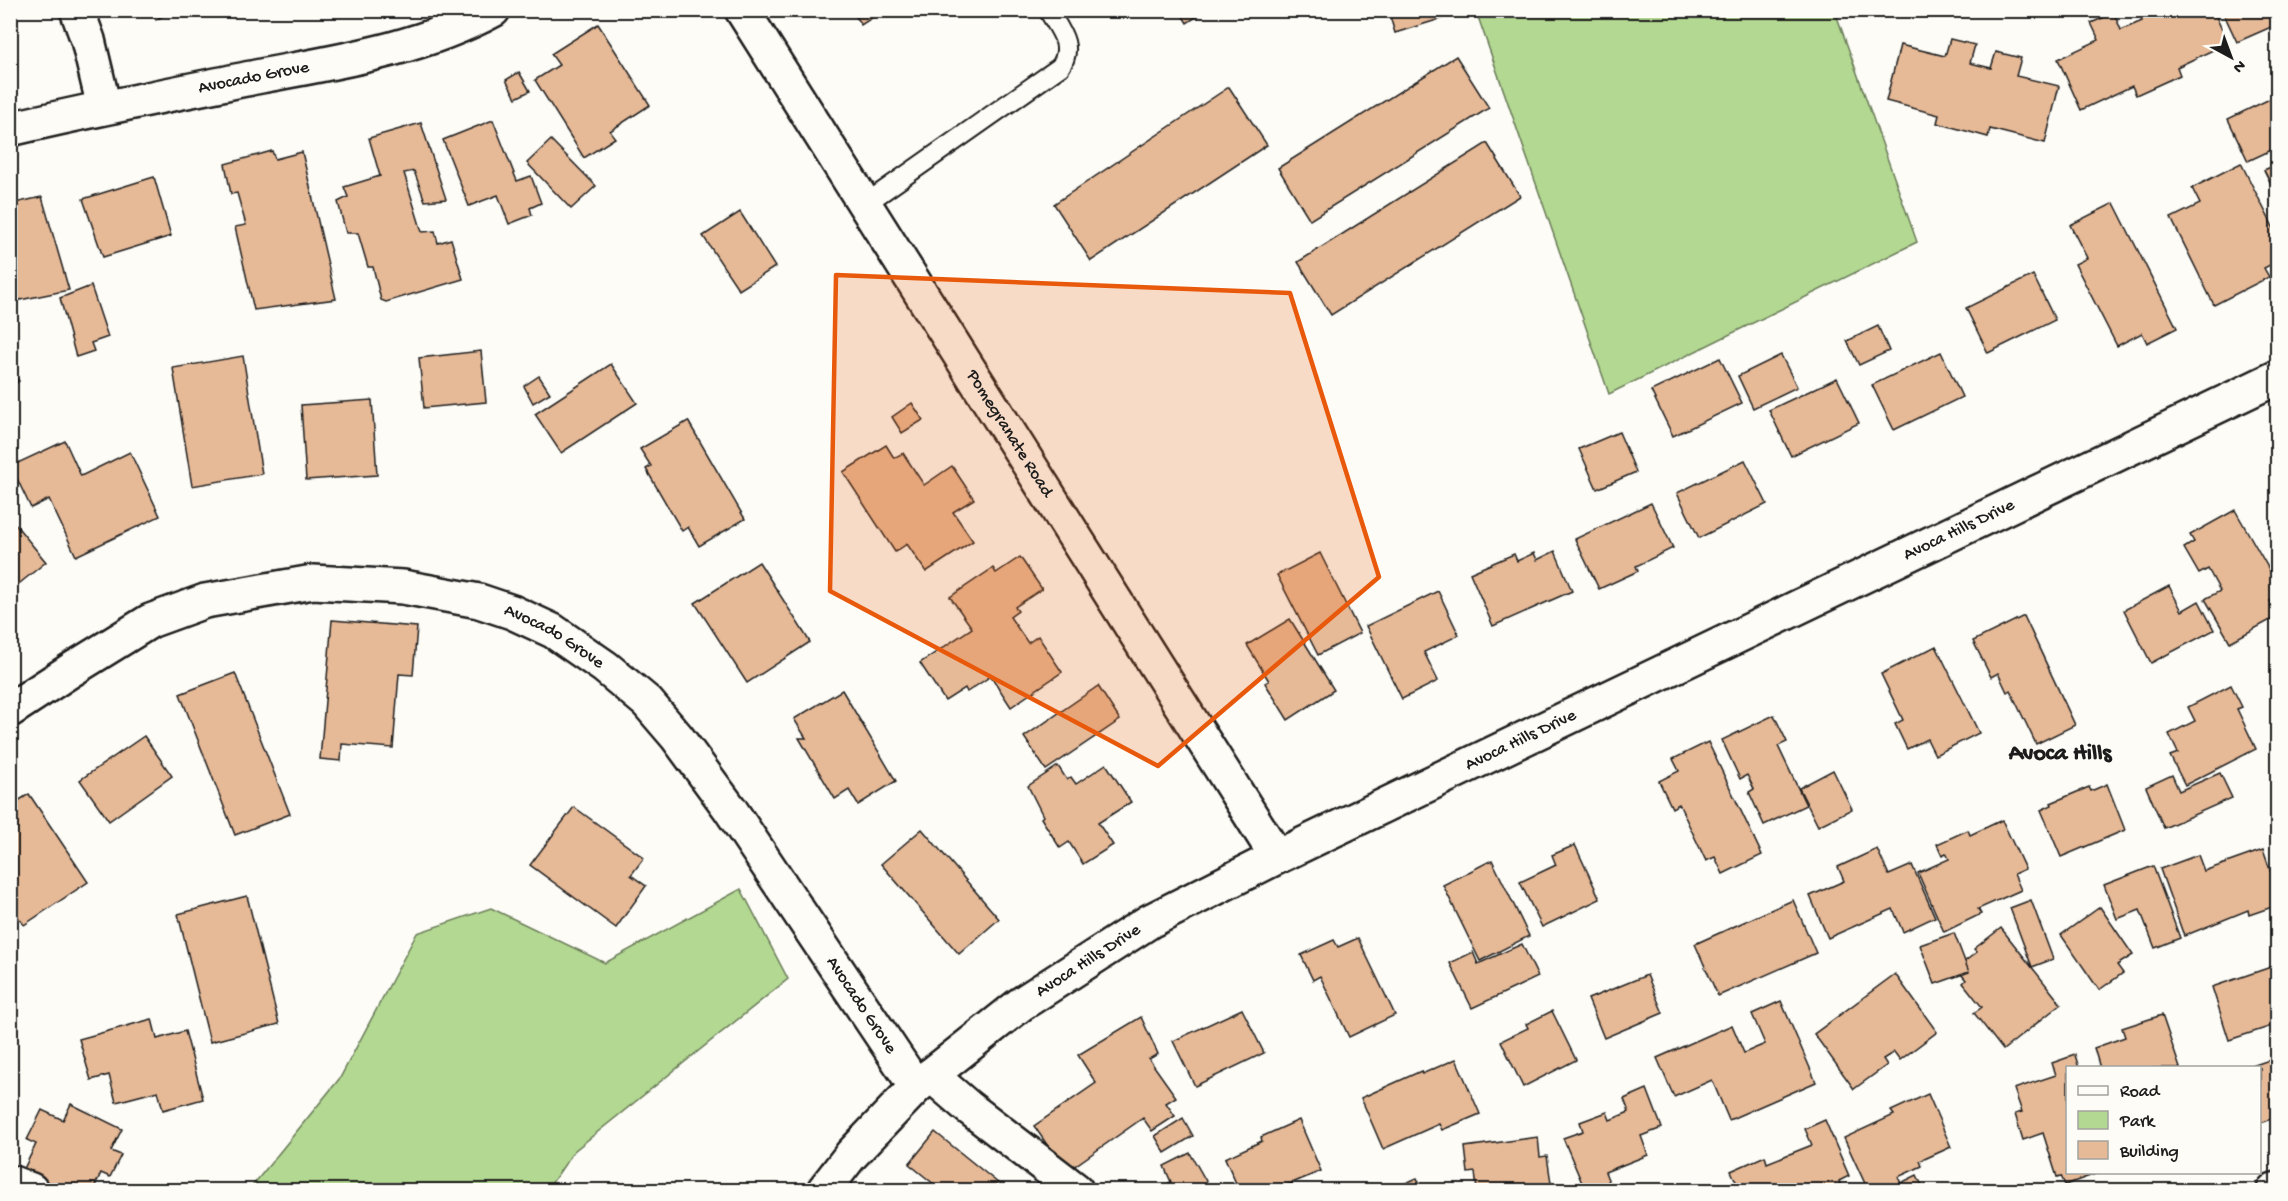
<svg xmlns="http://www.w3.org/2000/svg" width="2288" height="1201" font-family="'Gochi Hand',sans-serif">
<rect width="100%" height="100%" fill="#fdfcf7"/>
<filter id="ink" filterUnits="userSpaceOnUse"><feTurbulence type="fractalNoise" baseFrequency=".0167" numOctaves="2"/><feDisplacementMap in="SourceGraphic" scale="12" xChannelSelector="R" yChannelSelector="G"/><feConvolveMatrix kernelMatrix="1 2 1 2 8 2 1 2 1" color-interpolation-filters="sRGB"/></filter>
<g filter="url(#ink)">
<g fill="#b3d892" stroke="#687a57" stroke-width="1.5">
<polygon points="1476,11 1835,11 1917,242 1609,394"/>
<polygon points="741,889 788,979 574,1151 547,1190 249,1190 340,1078 417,933 491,908 605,963"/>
</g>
<g fill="#e6b997" stroke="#1c1c1c" stroke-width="1.5">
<polygon points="150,10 173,10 156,20"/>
<polygon points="852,10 884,10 861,25"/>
<polygon points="1179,10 1207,10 1187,23"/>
<polygon points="1388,10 1451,10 1453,15 1395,33"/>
<polygon points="2137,10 2213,10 2228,43 2177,67 2180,75 2136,95 2132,86 2081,110 2058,59 2099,40 2091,23 2114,13 2121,30 2142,21"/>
<polygon points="2222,10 2278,10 2278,24 2237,42"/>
<polygon points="598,24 650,105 610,131 615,138 584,158 535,80 559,65 551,54"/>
<polygon points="1950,39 1975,45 1970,63 1991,68 1996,52 2021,58 2016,76 2059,86 2045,143 1990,129 1988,137 1937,123 1939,115 1886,101 1900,45 1945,56"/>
<polygon points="1456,56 1489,108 1310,220 1278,168"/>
<polygon points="519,72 530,91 516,98 506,80"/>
<polygon points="1229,87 1267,145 1091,261 1054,204"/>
<polygon points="2278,95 2278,147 2248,161 2228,119"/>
<polygon points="493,120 517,181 531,176 541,203 530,208 532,215 509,224 498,195 469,206 443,140"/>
<polygon points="421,123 446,199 425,201 414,171 404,173 422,232 435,231 438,243 451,239 463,279 386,302 381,300 373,267 368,267 358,233 346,233 338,202 348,197 344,187 380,176 369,138"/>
<polygon points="551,140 596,186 571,209 527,163"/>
<polygon points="1487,143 1520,196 1331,315 1298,262"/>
<polygon points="272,151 275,159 302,152 336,299 254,310 235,227 246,225 237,193 231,194 225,164"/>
<polygon points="2241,163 2278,237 2278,261 2264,268 2269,277 2214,305 2171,218 2200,204 2192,188"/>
<polygon points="2278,164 2278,198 2264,170"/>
<polygon points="154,177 171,236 103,257 83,199"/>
<polygon points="42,197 69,290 10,302 10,204"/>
<polygon points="2114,203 2177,328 2147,343 2142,333 2117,346 2075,264 2087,258 2070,225"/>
<polygon points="740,212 775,267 739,290 703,236"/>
<polygon points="2033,275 2055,320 1988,353 1966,308"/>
<polygon points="91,286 108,337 91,343 94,351 76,357 60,298"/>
<polygon points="1878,326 1889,351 1859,365 1847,341"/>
<polygon points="481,351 486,402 424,408 419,358"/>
<polygon points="1941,352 1962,397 1894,430 1872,385"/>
<polygon points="1781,355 1797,387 1753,408 1738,376"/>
<polygon points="243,356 262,474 192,486 173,368"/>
<polygon points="1720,358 1742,403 1673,436 1651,391"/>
<polygon points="611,364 637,403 561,453 535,414"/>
<polygon points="10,370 19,381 10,387"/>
<polygon points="539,376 550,393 533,403 524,386"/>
<polygon points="1837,378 1859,423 1791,456 1769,410"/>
<polygon points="372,400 377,475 306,480 301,405"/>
<polygon points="912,403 923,420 902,433 892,417"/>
<polygon points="688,421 745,519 699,546 688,527 682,531 646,469 651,466 640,449"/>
<polygon points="1619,432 1636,472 1597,489 1579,449"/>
<polygon points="65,441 81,476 130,452 160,516 76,556 49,499 31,508 11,466"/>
<polygon points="886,445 894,458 903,453 924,485 952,466 974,499 953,512 973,541 926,572 907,544 895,552 843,472"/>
<polygon points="1745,460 1767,504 1699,538 1677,493"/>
<polygon points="1651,503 1673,548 1636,566 1638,571 1599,589 1575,539"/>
<polygon points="2235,510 2278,585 2278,596 2270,601 2278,616 2230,642 2205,599 2220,591 2208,569 2199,574 2184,548 2194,542 2190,535"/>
<polygon points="15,524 46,562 10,591 10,528"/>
<polygon points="1555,551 1572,591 1493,626 1470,573 1514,554 1517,561 1534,553 1537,560"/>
<polygon points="1320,553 1360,633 1318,655 1277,575"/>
<polygon points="1020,557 1042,589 1015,607 1018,611 1010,617 1028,643 1038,636 1062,672 1011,707 991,676 967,692 965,688 945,701 920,663 972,628 950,597 993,568 996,573"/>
<polygon points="759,562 810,642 747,683 695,603"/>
<polygon points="2169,586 2182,611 2199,601 2214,630 2151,663 2124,610"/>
<polygon points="1438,591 1459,635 1424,652 1438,681 1402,699 1366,626"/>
<polygon points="2024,616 2075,725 2036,744 2010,690 2007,692 1998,673 1991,677 1973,641"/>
<polygon points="1290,619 1334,690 1288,720 1265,683 1269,681 1247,645"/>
<polygon points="332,620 417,627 413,675 399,674 393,748 342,744 341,761 320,759"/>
<polygon points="1936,646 1979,733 1935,755 1927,739 1907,749 1895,724 1903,720 1881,674"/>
<polygon points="235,673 290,814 235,835 180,694"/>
<polygon points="2231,685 2242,707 2237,709 2256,749 2185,785 2170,756 2178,753 2169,734 2195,721 2188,707"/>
<polygon points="1098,686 1120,720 1046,770 1024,737"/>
<polygon points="842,690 896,781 858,805 849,790 835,799 799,738 806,738 794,719"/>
<polygon points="1774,715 1787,742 1778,746 1806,805 1764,825 1749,792 1754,789 1747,775 1740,779 1722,740"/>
<polygon points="144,736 172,776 109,821 80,780"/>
<polygon points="1708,742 1762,855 1723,874 1715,857 1706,861 1679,804 1672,808 1659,781 1679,771 1673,759"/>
<polygon points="1106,764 1131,802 1098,823 1113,845 1083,864 1069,842 1060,848 1041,818 1043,816 1028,786 1058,766 1067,780 1071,777 1076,784"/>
<polygon points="1833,770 1852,809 1818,826 1799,788"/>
<polygon points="2220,773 2232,798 2164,828 2146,787 2172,775 2179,791"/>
<polygon points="2107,784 2125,830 2061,857 2041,810 2052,805 2051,803 2089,787 2091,791"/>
<polygon points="29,794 88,882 24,925 10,906 10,806"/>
<polygon points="574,807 644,858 631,875 646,886 616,928 530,865"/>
<polygon points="2002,820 2025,869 2014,874 2021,890 1978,909 1981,914 1944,932 1918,873 1949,859 1946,853 1942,855 1937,844 1968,830 1970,835"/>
<polygon points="922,829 999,919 959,954 881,864"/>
<polygon points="1575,845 1600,899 1542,927 1520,882 1556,865 1552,855"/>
<polygon points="1877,849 1889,875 1912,865 1935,917 1903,932 1893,909 1828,938 1810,896 1844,881 1838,867"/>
<polygon points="2263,850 2278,892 2278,905 2249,915 2248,910 2184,936 2160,869 2198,855 2204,871"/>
<polygon points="1492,860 1529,936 1480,961 1443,885"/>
<polygon points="2153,866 2180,938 2155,948 2140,910 2117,919 2104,885"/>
<polygon points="247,896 279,1024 210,1042 178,914"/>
<polygon points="1793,900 1816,953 1718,996 1695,944"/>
<polygon points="2031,900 2053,959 2032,967 2010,908"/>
<polygon points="2100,907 2133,955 2117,965 2123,973 2099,990 2061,935"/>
<polygon points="2001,928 2061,1004 2003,1050 1974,1013 1982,1007 1963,983 1966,980 1956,968 1977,952 1974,949"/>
<polygon points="1954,933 1969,972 1935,984 1920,945"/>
<polygon points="1358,938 1395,1015 1349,1037 1320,976 1313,980 1301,955 1334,940 1338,947"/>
<polygon points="1522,944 1538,977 1472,1008 1450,963 1473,952 1478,964"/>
<polygon points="2271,967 2278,987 2278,1024 2229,1040 2212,987"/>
<polygon points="1895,974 1937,1032 1900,1060 1894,1052 1883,1059 1887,1065 1854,1089 1814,1034"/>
<polygon points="1647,975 1663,1013 1604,1038 1588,999"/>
<polygon points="1781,1001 1816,1082 1729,1120 1712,1080 1674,1097 1657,1058 1732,1025 1744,1053 1765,1044 1752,1014"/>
<polygon points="1242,1009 1264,1053 1195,1086 1173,1041"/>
<polygon points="1552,1011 1576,1060 1523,1087 1501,1041 1528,1028 1526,1024"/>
<polygon points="2162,1015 2180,1068 2100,1068 2094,1048 2125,1037 2122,1028"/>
<polygon points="1141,1017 1158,1054 1149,1059 1176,1097 1166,1103 1175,1116 1152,1131 1143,1118 1066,1172 1034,1126 1096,1083 1078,1055"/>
<polygon points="152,1019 157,1039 185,1031 203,1099 163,1110 158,1091 116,1102 109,1075 91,1080 79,1039"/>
<polygon points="2075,1055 2079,1068 2068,1068 2068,1172 2101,1172 2065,1185 2061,1176 2057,1177 2043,1133 2023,1140 2015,1114 2022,1112 2014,1089 2056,1075 2052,1063"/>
<polygon points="2278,1057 2278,1120 2273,1122 2271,1119 2260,1123 2260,1068 2246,1068"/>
<polygon points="1456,1059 1480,1114 1442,1130 1439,1124 1383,1149 1361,1098 1421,1071 1422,1074"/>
<polygon points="1647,1089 1662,1128 1641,1136 1648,1155 1605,1172 1609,1182 1585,1190 1563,1138 1583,1131 1580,1122 1607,1112 1610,1120 1629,1112 1624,1099"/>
<polygon points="1928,1094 1951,1147 1920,1161 1922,1166 1898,1177 1901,1183 1917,1175 1924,1190 1868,1190 1844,1138 1894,1115 1891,1111"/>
<polygon points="71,1104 122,1129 111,1151 121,1155 110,1177 101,1173 93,1190 64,1190 57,1187 55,1190 43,1190 19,1179 36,1144 27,1140 42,1110 63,1120"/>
<polygon points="1183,1118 1193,1136 1165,1153 1155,1136"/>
<polygon points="1299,1120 1321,1171 1285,1186 1287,1190 1239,1190 1225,1158 1262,1141 1261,1137"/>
<polygon points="1825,1120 1849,1176 1839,1181 1842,1190 1740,1190 1731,1171 1765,1156 1767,1163 1812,1145 1805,1129"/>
<polygon points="935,1132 998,1183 992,1190 939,1190 940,1189 909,1164"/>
<polygon points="1538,1137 1540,1157 1547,1156 1552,1190 1477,1190 1475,1172 1468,1173 1465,1147"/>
<polygon points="1190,1153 1210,1188 1219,1184 1221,1190 1155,1190 1171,1182 1164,1166"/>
<polygon points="1417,1178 1423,1190 1390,1190"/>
</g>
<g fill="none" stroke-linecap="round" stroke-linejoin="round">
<g stroke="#1c1c1c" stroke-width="22">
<path id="lane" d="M865,204L1060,67C1075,46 1059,29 1048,10"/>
</g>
<g stroke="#1c1c1c" stroke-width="38">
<g id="street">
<polyline points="77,10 88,40 104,107"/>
<path id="s1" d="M742,10L1277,857"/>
<path id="s2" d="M10,129C94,109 177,93 261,76C340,61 421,49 493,10"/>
<path id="s3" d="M10,710L71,670L150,621L205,601L313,582L403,587L479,601L512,612L553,631L605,667L647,702L677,737L730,809L916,1087"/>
<polyline points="931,1075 968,1107 1076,1190"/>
<polyline points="10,1182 31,1190"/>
<path id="s4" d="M824,1190L851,1155L916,1087L1021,1004L1150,921L1277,857L2278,377"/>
<polyline points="2274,1190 2278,1189"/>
</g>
</g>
<use href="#lane" stroke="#fdfcf7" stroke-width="18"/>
<use href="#street" stroke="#fdfcf7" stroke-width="33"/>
</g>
</g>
<path fill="#e8590c" fill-opacity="0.2" stroke="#e8590c" stroke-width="4.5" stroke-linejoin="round" d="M836,275L1290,293L1379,577L1158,766L830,591Z"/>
<g text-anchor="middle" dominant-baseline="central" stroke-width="4.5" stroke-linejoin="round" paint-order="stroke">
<g font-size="18" fill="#1c1c1c" stroke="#fdfcf7">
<text stroke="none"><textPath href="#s2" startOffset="249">Avocado Grove</textPath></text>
<text stroke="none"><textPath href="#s1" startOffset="501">Pomegranate Road</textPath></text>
<text stroke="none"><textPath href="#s4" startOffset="1324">Avoca Hills Drive</textPath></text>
<text stroke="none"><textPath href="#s3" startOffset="585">Avocado Grove</textPath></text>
<text stroke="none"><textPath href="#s4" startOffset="838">Avoca Hills Drive</textPath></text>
<text stroke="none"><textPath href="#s4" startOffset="352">Avoca Hills Drive</textPath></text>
<text stroke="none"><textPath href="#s3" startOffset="1071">Avocado Grove</textPath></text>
</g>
<g font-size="24" font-weight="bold" fill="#1c1c1c" stroke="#fdfcf7">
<text x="2060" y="754">Avoca Hills</text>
</g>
</g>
<rect width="2288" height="1201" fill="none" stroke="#fdfcf7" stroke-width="36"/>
<rect x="18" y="18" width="2252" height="1165" fill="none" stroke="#1c1c1c" stroke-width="2" filter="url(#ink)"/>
<rect x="2066" y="1066" width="195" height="108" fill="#fdfcf7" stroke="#a3a29f" stroke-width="1.5"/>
<rect x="2078" y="1086" width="30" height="9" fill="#fdfcf7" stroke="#a3a29f" stroke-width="1.5"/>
<text x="2120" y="1096" font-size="18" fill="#1c1c1c">Road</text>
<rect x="2078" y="1111" width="30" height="18" fill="#b3d892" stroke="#a3a29f" stroke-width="1.5"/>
<text x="2120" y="1126" font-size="18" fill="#1c1c1c">Park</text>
<rect x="2078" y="1141" width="30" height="18" fill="#e6b997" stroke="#a3a29f" stroke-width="1.5"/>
<text x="2120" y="1156" font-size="18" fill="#1c1c1c">Building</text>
<g transform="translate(2231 57) rotate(139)" stroke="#fdfcf7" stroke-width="4.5" paint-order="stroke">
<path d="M0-4.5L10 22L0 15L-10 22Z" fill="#1c1c1c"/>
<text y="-9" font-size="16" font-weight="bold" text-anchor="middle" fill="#1c1c1c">N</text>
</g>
</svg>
